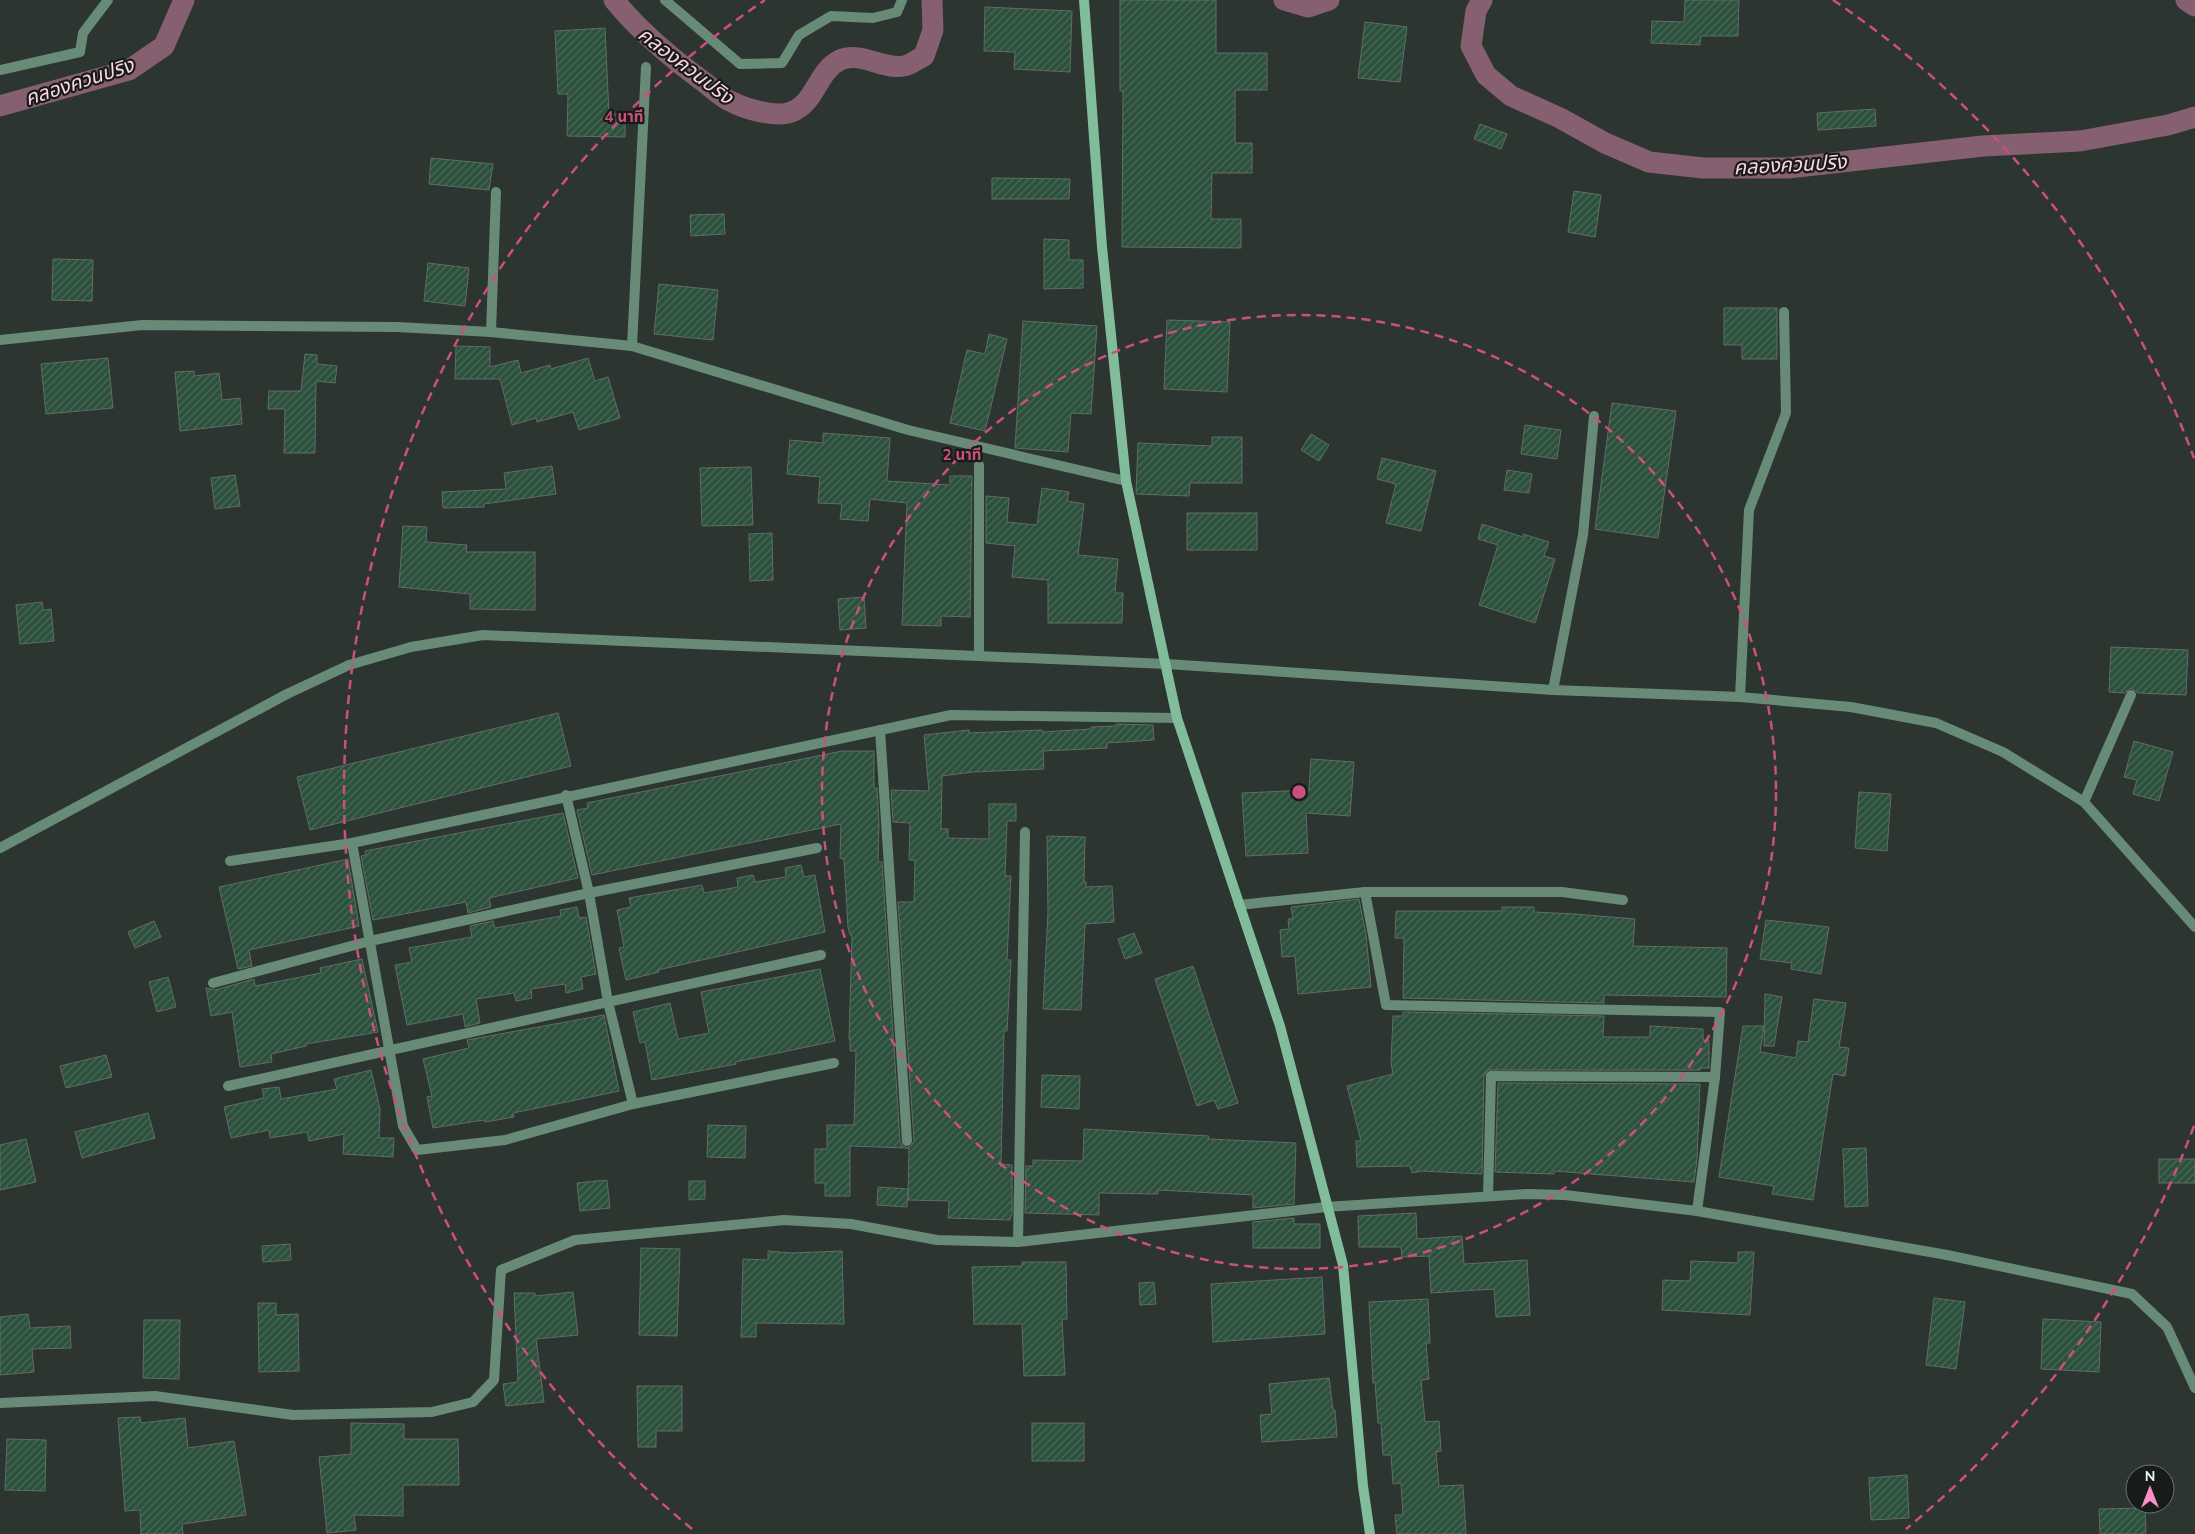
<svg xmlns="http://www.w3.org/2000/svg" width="2195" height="1534" font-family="Mulish,'Noto Sans Thai',sans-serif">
<defs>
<pattern id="building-hatch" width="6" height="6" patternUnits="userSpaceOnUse" patternTransform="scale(1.25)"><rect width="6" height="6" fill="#2b503b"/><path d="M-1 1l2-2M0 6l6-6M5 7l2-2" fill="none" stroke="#4a6a58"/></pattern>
</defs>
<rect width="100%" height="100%" fill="#2c3530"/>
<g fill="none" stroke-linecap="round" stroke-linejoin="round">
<g stroke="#866071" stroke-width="21">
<path d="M614,0C640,32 671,58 704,82C713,89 722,98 732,102C746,109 776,118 791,112C816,103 817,71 840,60C862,51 883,70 904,66C910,65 918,59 924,56L933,30L932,0"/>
<polyline points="1284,0 1308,7 1329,0"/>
<polyline points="1482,0 1476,11 1471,46 1486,75 1511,96 1560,118 1605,143 1649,162 1703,168 1788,168 1983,146 2080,141 2168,125 2195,117"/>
<polyline points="2186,0 2195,6"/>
<polyline points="0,106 129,70 164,46 184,0"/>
</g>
</g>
<g fill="url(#building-hatch)" stroke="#626c66">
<polygon points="1120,0 1216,0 1216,53 1267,53 1267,90 1235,90 1235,143 1252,143 1252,173 1212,173 1211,219 1241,219 1241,248 1122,247 1123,91 1120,91"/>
<polygon points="1685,0 1739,0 1738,36 1701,36 1700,45 1651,43 1652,21 1684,22"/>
<polygon points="985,7 1072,11 1070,72 1014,69 1015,52 984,51"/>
<polygon points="1365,22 1407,27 1400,82 1358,78"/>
<polygon points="605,28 609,114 625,114 625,137 567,136 568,94 558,94 555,31"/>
<polygon points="1875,109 1876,126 1818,130 1817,113"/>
<polygon points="1480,124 1507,134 1501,149 1474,139"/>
<polygon points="431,158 493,164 489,190 429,184"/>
<polygon points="992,178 1070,179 1069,199 992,199"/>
<polygon points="1574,191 1601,195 1595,237 1568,232"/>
<polygon points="724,214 725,234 691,236 690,215"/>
<polygon points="1044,239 1069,240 1069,260 1083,260 1083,288 1044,289"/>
<polygon points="53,259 93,260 92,301 52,300"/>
<polygon points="428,263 469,268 465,306 424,301"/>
<polygon points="659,284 718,290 713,340 654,334"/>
<polygon points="1724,308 1777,308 1777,359 1742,359 1742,345 1724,345"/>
<polygon points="1167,320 1230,322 1227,392 1164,389"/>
<polygon points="1023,321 1097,326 1091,414 1071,413 1068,452 1015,448"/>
<polygon points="989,334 1007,339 985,431 950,423 967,350 985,354"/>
<polygon points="456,346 490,347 490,367 518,360 521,373 550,365 551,369 588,358 595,381 608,377 620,418 579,430 573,412 537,422 536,418 512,425 500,379 455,379"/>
<polygon points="305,354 317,355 317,364 337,366 335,383 316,381 315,453 284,453 285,409 268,409 269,391 301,391"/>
<polygon points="108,358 113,408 46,414 41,364"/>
<polygon points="194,371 194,376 219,373 222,400 240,398 242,424 180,431 175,372"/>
<polygon points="1612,403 1676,411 1658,538 1595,529"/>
<polygon points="1525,425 1561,430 1557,459 1521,454"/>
<polygon points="823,433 890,438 887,481 950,485 950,476 972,476 970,617 941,616 941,626 902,625 907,503 870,499 868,521 840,519 842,504 818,503 820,477 787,474 790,440 823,443"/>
<polygon points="1311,434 1329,445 1319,461 1301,450"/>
<polygon points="1212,437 1242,437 1242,483 1190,483 1189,496 1136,494 1138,443 1212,446"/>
<polygon points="1382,458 1436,471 1421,531 1386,523 1396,484 1377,479"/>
<polygon points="552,466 556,494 484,504 484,507 443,508 442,492 506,489 504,473"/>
<polygon points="751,467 753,525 702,526 700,468"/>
<polygon points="1507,470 1532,474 1529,493 1504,490"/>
<polygon points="235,475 240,506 215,509 211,478"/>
<polygon points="1042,488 1069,492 1067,501 1084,504 1078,555 1118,559 1115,593 1123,593 1122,623 1048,623 1048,580 1012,577 1015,546 986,543 986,496 1009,498 1007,522 1037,525"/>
<rect x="1187" y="513" width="70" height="37"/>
<polygon points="1482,524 1523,537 1523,534 1549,542 1544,556 1555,559 1535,623 1479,605 1498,545 1478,539"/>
<polygon points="403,526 427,527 426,542 467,545 466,552 535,552 535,610 470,609 470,594 399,587"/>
<polygon points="772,533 773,580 750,581 749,534"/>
<polygon points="864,597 866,628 840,630 838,599"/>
<polygon points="42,602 43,610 51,609 54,641 20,644 16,605"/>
<polygon points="2111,647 2188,650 2186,695 2138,693 2131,688 2124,693 2109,692"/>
<polygon points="558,713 571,766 310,830 297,777"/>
<polygon points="1116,724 1153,725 1154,740 1107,743 1107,748 1043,751 1044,769 973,772 942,776 941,829 948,829 948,838 989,839 989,804 1016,804 1016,821 1007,821 1005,876 1011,876 1007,960 1011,960 1007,1031 1004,1031 1001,1164 1012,1165 1012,1212 1010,1220 948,1218 949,1201 908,1200 909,1148 907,1148 911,1146 914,1141 898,902 914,902 915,860 909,860 910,823 893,822 891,790 929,791 924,735 969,730 969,733 1042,730 1042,732 1091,729 1091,727 1116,726"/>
<polygon points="2134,741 2173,752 2159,801 2133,794 2137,780 2124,777"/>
<polygon points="842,751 874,751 874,788 877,788 879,824 878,862 882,862 900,1141 902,1145 907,1148 850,1146 850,1196 825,1196 825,1183 815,1183 815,1149 827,1149 827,1125 854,1125 856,1051 850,1051 850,1038 849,1039 852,935 850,935 848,927 844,859 840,858 841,824 592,875 577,810 588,808 587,803"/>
<polygon points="1311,759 1354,762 1350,816 1306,813 1308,853 1246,856 1242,793 1309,790"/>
<polygon points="1859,792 1891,794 1887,851 1855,848"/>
<polygon points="563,813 578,878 489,898 491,907 468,913 466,902 373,920 361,856 366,855 365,851"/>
<polygon points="1047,836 1085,837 1084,882 1086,882 1086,887 1112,886 1114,922 1085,924 1081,1010 1043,1009 1048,913"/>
<polygon points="348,859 359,926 249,950 252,966 238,969 219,887"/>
<polygon points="801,865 804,877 815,875 825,932 658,970 659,972 626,980 619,948 624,947 617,910 631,907 629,898 702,885 704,893 738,887 737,878 753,875 755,882 786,877 785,868"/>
<polygon points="1359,899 1366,935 1371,987 1298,994 1295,956 1282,957 1280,930 1289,929 1288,919 1293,919 1291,907"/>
<polygon points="577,907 579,918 586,917 596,974 581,977 583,989 566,993 565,984 531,989 532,998 516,1001 514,993 476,999 480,1023 465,1027 463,1014 407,1025 395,965 412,962 409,948 472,937 470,926 493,921 495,928 561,916 560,910"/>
<polygon points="1502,907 1534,907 1534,912 1575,914 1635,919 1633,946 1727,948 1726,997 1604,995 1604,1003 1403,998 1404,938 1395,938 1396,911 1502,911"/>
<polygon points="1766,920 1829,927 1821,974 1791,969 1792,963 1760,959"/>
<polygon points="154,921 161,937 135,948 128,932"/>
<polygon points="1134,933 1142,953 1125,959 1118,939"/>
<polygon points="362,959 378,1032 306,1044 306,1046 271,1054 272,1062 240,1067 232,1012 211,1016 206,988 215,990 254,979 255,986 321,973 320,968"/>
<polygon points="1193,966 1238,1103 1218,1109 1214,1100 1197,1106 1155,979"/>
<polygon points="820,969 835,1041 735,1062 736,1064 652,1080 645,1042 640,1043 633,1012 670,1003 678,1039 709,1033 701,992"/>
<polygon points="168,977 176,1007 157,1012 149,982"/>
<polygon points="1765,994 1782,997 1774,1046 1764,1046"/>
<polygon points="1814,999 1846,1003 1839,1047 1849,1048 1845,1076 1833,1074 1813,1200 1772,1194 1774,1186 1719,1177 1743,1026 1764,1026 1760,1052 1796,1058 1798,1041 1808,1042"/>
<polygon points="1403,1012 1604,1016 1603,1037 1650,1037 1650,1026 1703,1029 1703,1040 1709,1040 1709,1068 1701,1068 1700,1070 1488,1070 1484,1076 1482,1174 1422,1171 1412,1173 1410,1166 1357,1167 1356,1141 1361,1141 1347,1086 1393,1074 1391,1063 1393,1016 1403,1016"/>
<polygon points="604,1015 619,1091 513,1113 514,1117 485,1122 484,1120 433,1128 427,1097 432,1096 423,1059 469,1048 467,1040"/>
<polygon points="106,1055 112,1077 66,1088 60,1066"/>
<polygon points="371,1070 380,1109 379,1138 394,1138 393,1157 343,1154 344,1134 309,1141 307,1132 270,1138 269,1130 231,1138 224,1107 264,1098 262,1089 279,1087 281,1099 337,1089 334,1079"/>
<polygon points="1042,1075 1080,1076 1079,1109 1041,1107"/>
<polygon points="1498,1083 1700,1084 1697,1160 1694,1182 1554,1171 1554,1174 1495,1172"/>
<polygon points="148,1113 155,1138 82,1158 75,1132"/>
<polygon points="708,1125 746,1126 745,1158 707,1157"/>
<polygon points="1084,1129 1209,1136 1208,1139 1296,1143 1294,1204 1253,1208 1253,1195 1158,1190 1158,1194 1099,1193 1099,1215 1025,1213 1026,1166 1033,1166 1033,1160 1083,1161"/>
<polygon points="26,1139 36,1182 0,1190 0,1145"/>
<polygon points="1866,1148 1868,1206 1845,1207 1843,1149"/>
<rect x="2159" y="1159" width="36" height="24"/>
<polygon points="607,1180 610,1208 580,1211 577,1183"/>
<polygon points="689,1181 705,1181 705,1199 689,1200"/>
<polygon points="878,1187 908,1189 907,1207 877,1205"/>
<polygon points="1416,1213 1417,1239 1462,1236 1464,1264 1527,1260 1530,1315 1496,1317 1494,1289 1431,1293 1429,1256 1402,1257 1401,1247 1359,1247 1358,1216"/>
<polygon points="1294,1218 1294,1224 1320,1224 1320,1248 1253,1248 1253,1222"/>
<polygon points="290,1244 291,1260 263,1262 262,1246"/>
<polygon points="641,1248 680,1249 677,1336 639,1335"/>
<polygon points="768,1251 791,1253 842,1251 844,1324 756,1323 756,1337 741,1337 743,1259 768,1260"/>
<polygon points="1738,1252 1754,1252 1750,1315 1662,1310 1663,1280 1690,1281 1691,1261 1738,1263"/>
<polygon points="1022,1262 1066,1262 1067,1319 1062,1319 1065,1375 1024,1376 1022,1324 974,1324 972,1267 1022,1266"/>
<polygon points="1322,1277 1325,1334 1213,1342 1211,1284"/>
<polygon points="1154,1282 1156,1304 1140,1305 1139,1283"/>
<polygon points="573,1292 578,1335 536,1339 544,1402 506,1406 503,1384 518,1382 514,1293 535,1293 535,1296"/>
<polygon points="1934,1298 1965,1302 1956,1369 1926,1365"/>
<polygon points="1428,1299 1430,1343 1426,1343 1429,1379 1421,1380 1425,1422 1439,1421 1441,1451 1436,1452 1439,1486 1463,1485 1466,1534 1397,1534 1395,1515 1403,1515 1401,1483 1393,1484 1391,1455 1383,1455 1381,1423 1378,1423 1375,1382 1373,1383 1369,1302"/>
<polygon points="258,1303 276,1303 276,1315 298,1314 299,1371 259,1372"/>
<polygon points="28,1314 30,1328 70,1326 71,1348 32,1349 34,1372 0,1375 0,1317"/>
<polygon points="2043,1319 2101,1322 2099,1372 2041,1369"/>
<polygon points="144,1320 180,1320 179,1379 143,1378"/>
<polygon points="1329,1378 1333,1410 1335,1410 1337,1437 1262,1442 1260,1415 1272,1414 1269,1384"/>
<polygon points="637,1386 682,1386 682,1431 656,1431 656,1447 638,1447"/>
<polygon points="140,1417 141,1423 185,1418 188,1448 234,1441 246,1515 182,1524 183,1534 141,1534 140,1510 125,1511 118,1418"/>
<polygon points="351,1423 404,1424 404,1439 458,1439 459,1485 403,1485 403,1516 354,1515 356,1530 327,1533 319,1457 351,1454"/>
<rect x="1032" y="1423" width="52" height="38"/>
<polygon points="7,1439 46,1440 45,1491 5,1490"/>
<polygon points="1907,1475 1909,1518 1871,1520 1869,1478"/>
<polygon points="2145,1508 2146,1534 2100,1534 2099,1509"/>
</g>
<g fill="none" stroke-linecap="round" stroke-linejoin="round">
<g stroke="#678b76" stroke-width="10">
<polyline points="491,332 496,192"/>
<polyline points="979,465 979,655"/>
<polyline points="1553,690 1583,535 1594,416"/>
<polyline points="1740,697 1749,510 1786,413 1784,312"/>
<polyline points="2084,802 2131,695"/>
</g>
<g stroke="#678b76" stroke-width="10">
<polyline points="665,0 740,64 782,63 799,35 831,16 873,18 897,12 902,0"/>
<polyline points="0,70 80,52 83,33 108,0"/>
<polyline points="0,340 142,325 397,327 491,332 632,346 908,430 1126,481"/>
<polyline points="632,346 646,67"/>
<polyline points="880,730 907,1141"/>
<polyline points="566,795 589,893 608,1002 633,1104"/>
<polyline points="352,843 403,1126 417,1150 505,1140 633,1104 834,1063"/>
<polyline points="0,848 287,694 349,665 411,647 483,635 554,638 1167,664 1553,690 1740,697 1851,707 1936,723 2003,752 2084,802 2195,927"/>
<polyline points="230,861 352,843 951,715 1177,718"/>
<polyline points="1365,892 1386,1005 1720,1012 1715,1077 1697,1211"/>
<polyline points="1239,905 1365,892 1562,892 1623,900"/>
<polyline points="213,983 370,941 589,893 817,848"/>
<polyline points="228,1086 821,955"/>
<polyline points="1488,1196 1491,1076 1715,1077"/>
<polyline points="1018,1242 1025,832"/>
<polyline points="0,1403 155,1396 293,1415 432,1412 473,1402 494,1380 501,1270 575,1240 784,1220 851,1224 937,1240 1018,1242 1326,1207 1527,1194 1565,1195 1697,1211 1947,1255 2132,1294 2167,1327 2195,1388"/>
</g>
<polyline stroke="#82bd9b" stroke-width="10" points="1084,0 1102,247 1126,481 1177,718 1280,1026 1343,1265 1363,1486 1370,1534"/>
</g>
<g fill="none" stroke="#cd4f80" stroke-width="2.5" stroke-dasharray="9 6">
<circle cx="1299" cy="792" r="477"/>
<path d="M2194 1126A955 955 0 0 1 1906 1529M692 1529A955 955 0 0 1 765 0M1833 0A955 955 0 0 1 2194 458"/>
</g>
<g text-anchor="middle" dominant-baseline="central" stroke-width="4.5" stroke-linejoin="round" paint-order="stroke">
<g font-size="20" font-style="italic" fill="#fed5e6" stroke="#181c19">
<text transform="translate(686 65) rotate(37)">คลองควนปริง</text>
<text transform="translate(79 81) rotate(-18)">คลองควนปริง</text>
<text transform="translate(1790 164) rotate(-3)">คลองควนปริง</text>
</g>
</g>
<circle cx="1299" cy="792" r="8" fill="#cd4f80" stroke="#181c19" stroke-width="2.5"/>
<g font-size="15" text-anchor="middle" font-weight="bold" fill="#cd4f80" stroke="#181c19" stroke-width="4.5" stroke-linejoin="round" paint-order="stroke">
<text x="624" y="122">4 นาที</text>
<text x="962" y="460">2 นาที</text>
</g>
<g transform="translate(2150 1489)"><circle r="24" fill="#181c19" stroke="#6e736f"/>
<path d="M0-4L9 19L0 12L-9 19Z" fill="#fb8fc4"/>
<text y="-8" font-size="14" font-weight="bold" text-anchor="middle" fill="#eff5f1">N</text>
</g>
</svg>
